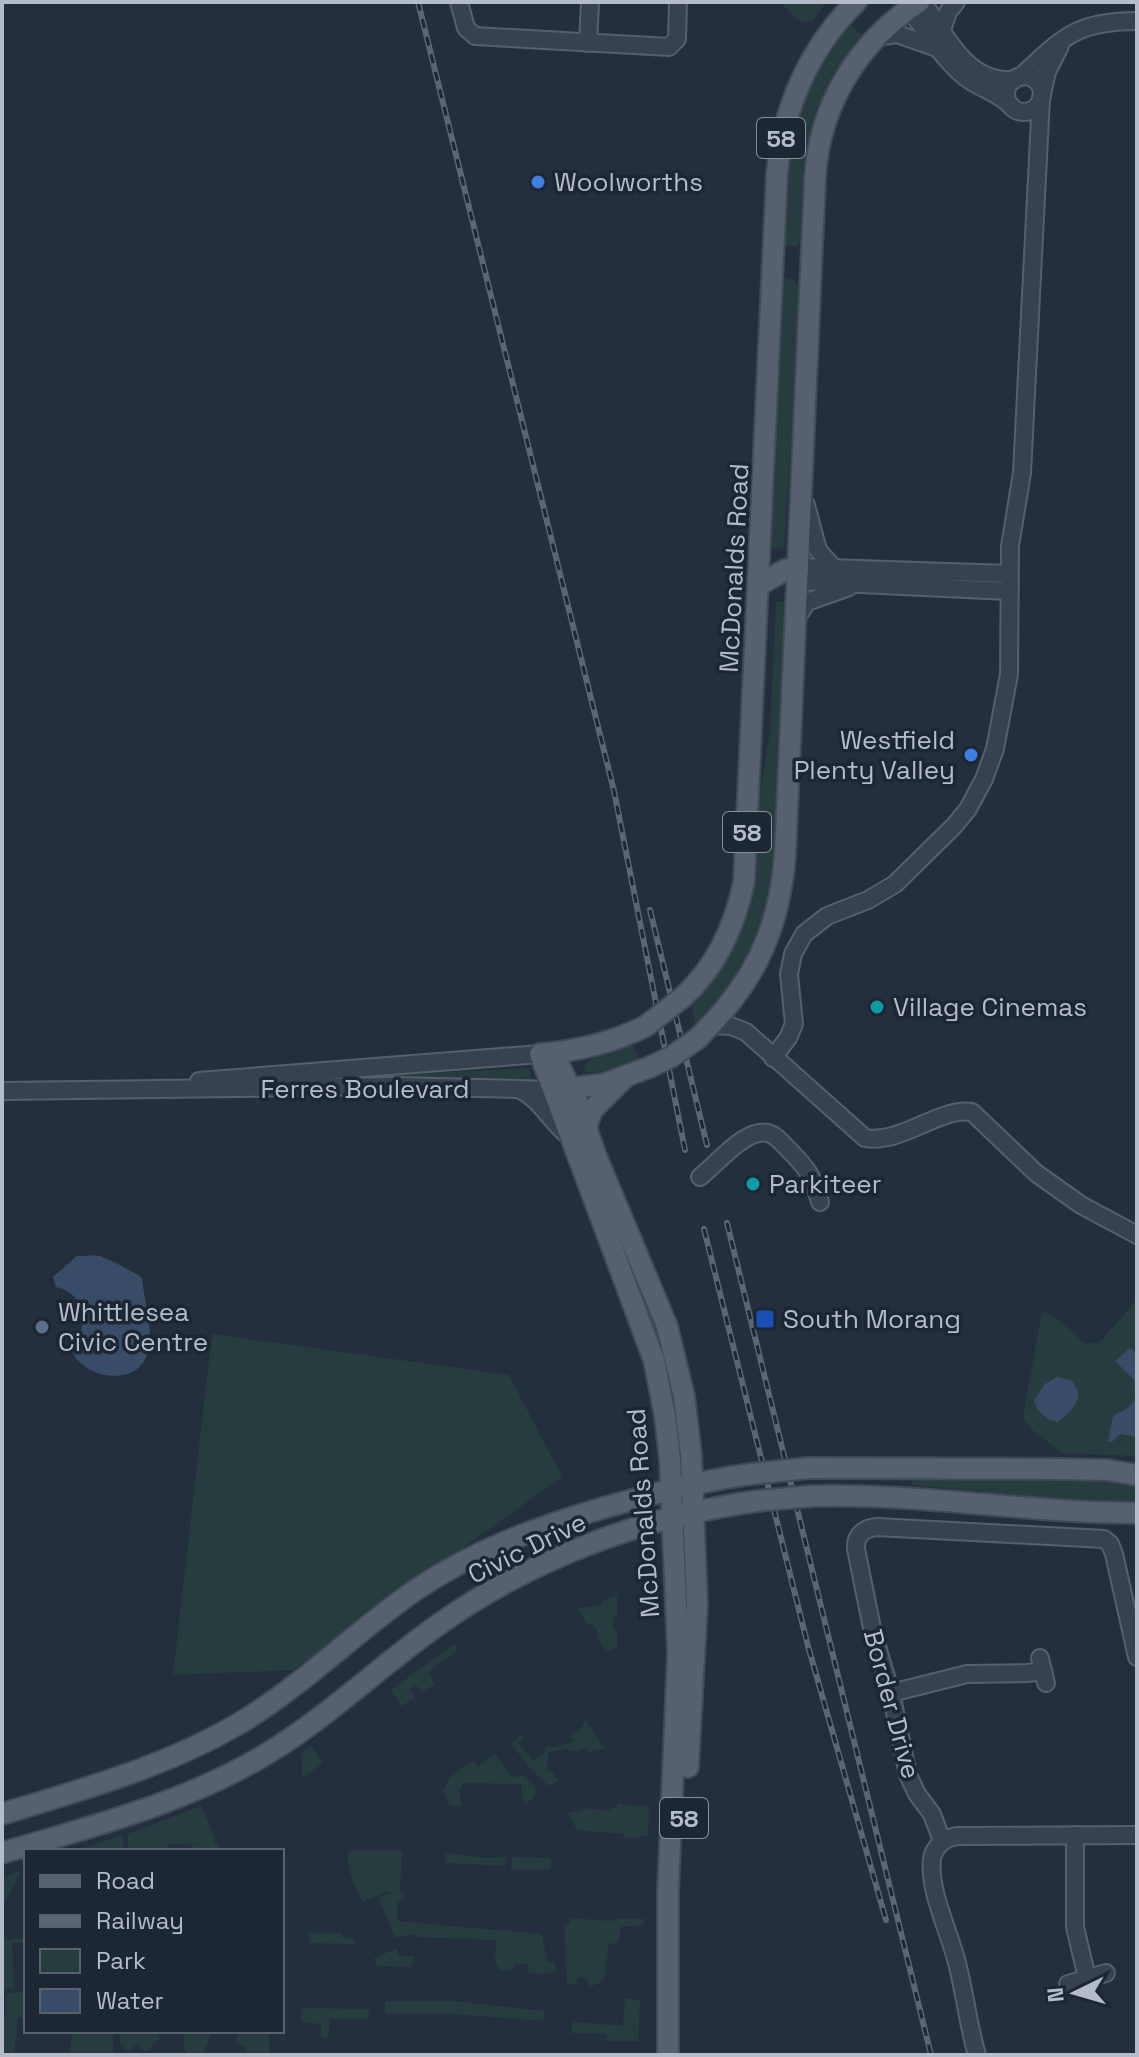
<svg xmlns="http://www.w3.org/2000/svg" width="1139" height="2057" font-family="'Space Grotesk',sans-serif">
<rect width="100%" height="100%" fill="#242f3e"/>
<g fill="#263c3f">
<polygon points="780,2 826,2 812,22 797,20"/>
<path d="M851,25L866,39L817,107L804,163L800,241L797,246H780C781,222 779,196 783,171C791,118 815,65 851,25Z"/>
<polygon points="783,276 796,282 802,296 801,356 791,443 784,549 773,548 769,539 780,277"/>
<polygon points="776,602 787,602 775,889 743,975 696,1028 690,1000 709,978 754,834 770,731"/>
<polygon points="631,1040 639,1059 607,1071 585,1073 584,1067 593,1057"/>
<polygon points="525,1068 530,1068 532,1081 328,1083 328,1078"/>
<polygon points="1137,1300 1137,1456 1062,1453 1030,1428 1023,1417 1042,1311 1058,1319 1084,1343 1099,1343"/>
<polygon points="212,1334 509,1375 562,1477 293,1670 173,1675"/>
<polygon points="913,1474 1137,1481 1137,1507 1110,1507 1037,1497 912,1485"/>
<polygon points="617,1595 617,1616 613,1617 613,1629 617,1629 617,1648 607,1651 596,1637 599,1634 592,1624 589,1626 577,1609 603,1604 603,1600"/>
<polygon points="454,1644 458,1650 428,1672 435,1684 422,1692 416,1685 410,1690 415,1698 401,1706 391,1690"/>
<polygon points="586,1721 605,1749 594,1749 592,1753 589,1753 589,1749 579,1749 578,1752 565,1749 548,1752 547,1771 552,1772 558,1781 549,1786 527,1765 511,1743 522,1734 523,1738 518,1742 533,1761 546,1751 545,1748 548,1746 550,1748 573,1742 571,1736 583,1727 582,1724"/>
<polygon points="311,1746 323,1763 302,1778 302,1753"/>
<polygon points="495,1754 513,1778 523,1775 535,1787 535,1797 524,1804 521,1784 462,1783 461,1790 459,1790 462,1807 450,1806 443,1792 450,1777 473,1760 478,1767"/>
<polygon points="617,1804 649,1806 648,1836 625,1838 624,1834 577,1830 568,1813 583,1811 583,1808 610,1811 611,1808 617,1808"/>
<polygon points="201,1806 215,1838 213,1844 218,1844 221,1851 192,1851 192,1844 209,1843 168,1844 168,1850 128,1851 128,1834"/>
<polygon points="123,1835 123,1851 74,1851 80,1849"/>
<path d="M348,1851H402L400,1893H404V1900L397,1901V1921L542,1934L547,1962H555L556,1969L550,1973H528L529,1965L516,1964L509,1971L499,1970L495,1961L496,1940L416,1937V1934L395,1938L378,1897L393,1893L386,1892L363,1902C353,1884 347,1872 348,1851Z"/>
<polygon points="445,1853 486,1858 506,1857 505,1866 446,1863"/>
<polygon points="512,1857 551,1858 551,1869 511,1869"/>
<polygon points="19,1871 20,1874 5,1901 2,1899 2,1878"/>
<polygon points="570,1918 611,1921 619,1918 644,1919 644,1925 620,1927 619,1942 609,1944 604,1979 600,1983 589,1987 588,1979 578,1977 576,1985 567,1983 564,1924 571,1923"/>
<polygon points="309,1933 342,1933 343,1938 353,1938 355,1944 309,1943"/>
<polygon points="2,1936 9,1940 26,1938 26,1942 12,1943 14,1988 4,1989"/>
<polygon points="397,1948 398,1955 414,1956 411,1967 377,1966 374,1958"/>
<polygon points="26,1991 26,2018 18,2017 14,2055 2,2055 2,2016 7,2014 5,1994"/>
<polygon points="625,1998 640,2000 638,2041 607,2041 606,2034 571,2033 573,2022 623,2026"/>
<polygon points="385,2001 453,2001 545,2011 544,2021 440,2013 385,2014"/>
<polygon points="301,2008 369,2009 368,2019 330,2019 328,2038 321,2038 321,2024 301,2022"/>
<polygon points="72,2031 113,2031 113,2055 70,2055"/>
<polygon points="120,2031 154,2031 161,2038 145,2052 137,2043 128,2052 120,2043"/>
<polygon points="183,2031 212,2031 203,2055 190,2055 185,2050"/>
<polygon points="243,2031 269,2031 269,2055 244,2055 246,2047 235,2042 238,2034 241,2035"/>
</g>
<g fill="#394c67">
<path d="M77,1256C84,1257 92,1254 99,1256C107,1258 136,1273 142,1278C144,1302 154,1329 148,1352C138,1390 79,1378 71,1348C90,1325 88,1295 56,1287L53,1277Z"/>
<polygon points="1130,1348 1137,1354 1137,1437 1120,1434 1112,1442 1108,1442 1113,1416 1128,1408 1135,1400 1134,1380 1115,1361"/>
<path d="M1057,1377L1071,1380C1087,1398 1074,1408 1058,1422C1047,1421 1036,1411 1034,1400L1045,1384Z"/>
</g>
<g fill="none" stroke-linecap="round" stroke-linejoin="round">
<g stroke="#565f6c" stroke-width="20">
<g id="minor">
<polyline points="459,2 466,28 475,36 669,47 677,39 678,2"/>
<path d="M923,2C945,35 967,84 1014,80"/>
<path d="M909,8C926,32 942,58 965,77C980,89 998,92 1012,107"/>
<polyline points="942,30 948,12 956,2"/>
<polyline points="876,37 897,34 937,48"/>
<polyline points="588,43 590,2"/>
<circle cx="1024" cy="94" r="18"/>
<path d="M1020,77C1063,38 1075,21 1137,21"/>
<polyline points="1042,94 1047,72 1060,46"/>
<polyline points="806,505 818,550 833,567"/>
<polyline points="798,567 1009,574"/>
<polyline points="797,581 1008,591"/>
<polyline points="796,619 807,602 849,587"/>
<path d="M712,1025L731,1026L746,1032L865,1138C900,1145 942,1106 972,1112L1036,1173L1081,1205L1137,1235"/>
<polyline points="773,1058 788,1038 794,1024 789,974 793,954 804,934 827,916 868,900 895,884 954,826 968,809 984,779 995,749 1009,674 1010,546 1022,473 1041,98"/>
<polyline points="199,1081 540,1054"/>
<polyline points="2,1091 396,1086 555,1090"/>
<path d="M522,1091C541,1100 551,1123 570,1137"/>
<path d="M700,1177C717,1164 745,1128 768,1133C776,1135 782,1143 788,1149C807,1168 813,1176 820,1202"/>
<polyline points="1040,1658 1046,1683"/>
<polyline points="891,1693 967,1674 1027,1673 1043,1671"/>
<polyline points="1075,1835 1075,1927 1087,1978"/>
<path d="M942,1841L932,1814L917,1794L908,1775L891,1693L873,1633L856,1549C855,1535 864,1528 877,1527L1104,1539L1110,1544L1114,1554L1137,1657"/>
<polyline points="1068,1984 1106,1973"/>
<path d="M977,2055C968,2025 965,1993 957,1963C950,1933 928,1890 932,1859C934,1846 945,1838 957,1836L1137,1835"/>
</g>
</g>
<g stroke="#414a57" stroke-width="24">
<g id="major">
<polyline points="759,585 785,570 798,567"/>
<path d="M683,997C717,966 735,925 744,882L777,173C783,109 809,48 856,2"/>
<path d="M646,1026C612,1043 578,1051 540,1054L654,1360L665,1416L670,1460L678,1653L668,1892V2055"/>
<path d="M697,1039C752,986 779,933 785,856L815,179C819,105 858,42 919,2"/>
<polyline points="553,1053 577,1102 596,1156 667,1326 684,1396 691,1455 697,1603 688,1767"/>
<polyline points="559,1090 604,1084 650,1067"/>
<polyline points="586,1128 592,1110 623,1079"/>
<polyline points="808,1468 1063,1469 1108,1470 1137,1475"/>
<path d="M813,1496C921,1493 1028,1513 1137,1513"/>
<path d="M2,1814C84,1789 165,1767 240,1723C303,1685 354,1633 414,1591C473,1551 535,1528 603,1508C652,1494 700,1481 751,1474"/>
<path d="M2,1853C93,1826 186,1803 268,1753C329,1716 380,1666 438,1625C532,1558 643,1517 757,1501"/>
</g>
</g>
<use href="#minor" stroke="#38414e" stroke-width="16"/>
<use href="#major" stroke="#56606e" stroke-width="20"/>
<g stroke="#5a6575" stroke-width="6">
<g id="rail">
<polyline points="418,2 614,791 685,1150"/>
<polyline points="650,910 707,1145"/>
<polyline points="727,1223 931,2055"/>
<polyline points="704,1229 808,1646 886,1920"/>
</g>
</g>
<use href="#rail" stroke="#1d2633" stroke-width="3" stroke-dasharray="9" stroke-linecap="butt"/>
<g stroke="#414a57" stroke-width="24" stroke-linecap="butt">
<g id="major-bridge">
<polyline points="646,1026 683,997"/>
<polyline points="650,1067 671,1057 697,1039"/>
<polyline points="751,1474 808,1468"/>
<polyline points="757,1501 813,1496"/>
</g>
</g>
<use href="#major-bridge" stroke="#56606e" stroke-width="20"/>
</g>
<g fill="#3f7fe0" stroke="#1d2633" stroke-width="3">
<circle cx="538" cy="182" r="8"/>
<circle cx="971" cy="755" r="8"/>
</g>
<g fill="#0f9aa8" stroke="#1d2633" stroke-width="3">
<circle cx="877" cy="1007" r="8"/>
<circle cx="753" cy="1184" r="8"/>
</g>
<rect fill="#1a4fb4" stroke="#1d2633" stroke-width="3" x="755" y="1309" width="20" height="20" rx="4"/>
<circle fill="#5c6f8a" stroke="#1d2633" stroke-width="3" cx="42" cy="1327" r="8"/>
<g text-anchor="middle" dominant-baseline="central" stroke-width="7" stroke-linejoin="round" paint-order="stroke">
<g fill="#1d2633" stroke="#878f9c" stroke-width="2">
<rect x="757" y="118" width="48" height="40" rx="6"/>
<rect x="723" y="812" width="48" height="40" rx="6"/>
<rect x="660" y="1798" width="48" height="40" rx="6"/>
</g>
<g font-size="24" font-weight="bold" fill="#b4bcc9">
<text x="781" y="138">58</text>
<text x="747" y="832">58</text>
<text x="684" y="1818">58</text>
</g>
<g font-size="26" fill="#b4bcc9" stroke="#1d2633" text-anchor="start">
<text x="554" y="182">Woolworths</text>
<text x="955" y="740" text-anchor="end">Westfield<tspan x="955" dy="30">Plenty Valley</tspan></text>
<text x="893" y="1007">Village Cinemas</text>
<text x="769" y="1184">Parkiteer</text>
<text x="58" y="1312">Whittlesea<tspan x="58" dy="30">Civic Centre</tspan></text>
<text x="783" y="1319">South Morang</text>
</g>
<g font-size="26" fill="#b4bcc9" stroke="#1d2633">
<text transform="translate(734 568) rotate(-87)">McDonalds Road</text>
<text x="365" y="1089">Ferres Boulevard</text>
<text transform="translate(643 1513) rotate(-94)">McDonalds Road</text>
<text transform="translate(527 1548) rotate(-26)">Civic Drive</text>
<text transform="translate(892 1704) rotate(75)">Border Drive</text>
</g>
</g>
<rect width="1139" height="2057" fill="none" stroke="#b4bcc9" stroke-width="8"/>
<rect x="24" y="1849" width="260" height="184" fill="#1d2633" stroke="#59626f" stroke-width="2"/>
<rect x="40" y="1875" width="40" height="12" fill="#56606e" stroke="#59626f" stroke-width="2"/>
<text x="96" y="1889" font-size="24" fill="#b4bcc9">Road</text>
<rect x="40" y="1915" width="40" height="12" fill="#5a6575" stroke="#59626f" stroke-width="2"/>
<text x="96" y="1929" font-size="24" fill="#b4bcc9">Railway</text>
<rect x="40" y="1949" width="40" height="24" fill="#263c3f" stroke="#59626f" stroke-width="2"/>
<text x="96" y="1969" font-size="24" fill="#b4bcc9">Park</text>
<rect x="40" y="1989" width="40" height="24" fill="#394c67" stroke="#59626f" stroke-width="2"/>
<text x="96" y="2009" font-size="24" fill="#b4bcc9">Water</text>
<g transform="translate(1075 1993) rotate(265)" stroke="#1d2633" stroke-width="6" paint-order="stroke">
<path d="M0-6L14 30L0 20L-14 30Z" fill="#b4bcc9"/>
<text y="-12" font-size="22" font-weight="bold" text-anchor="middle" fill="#b4bcc9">N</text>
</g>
</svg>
